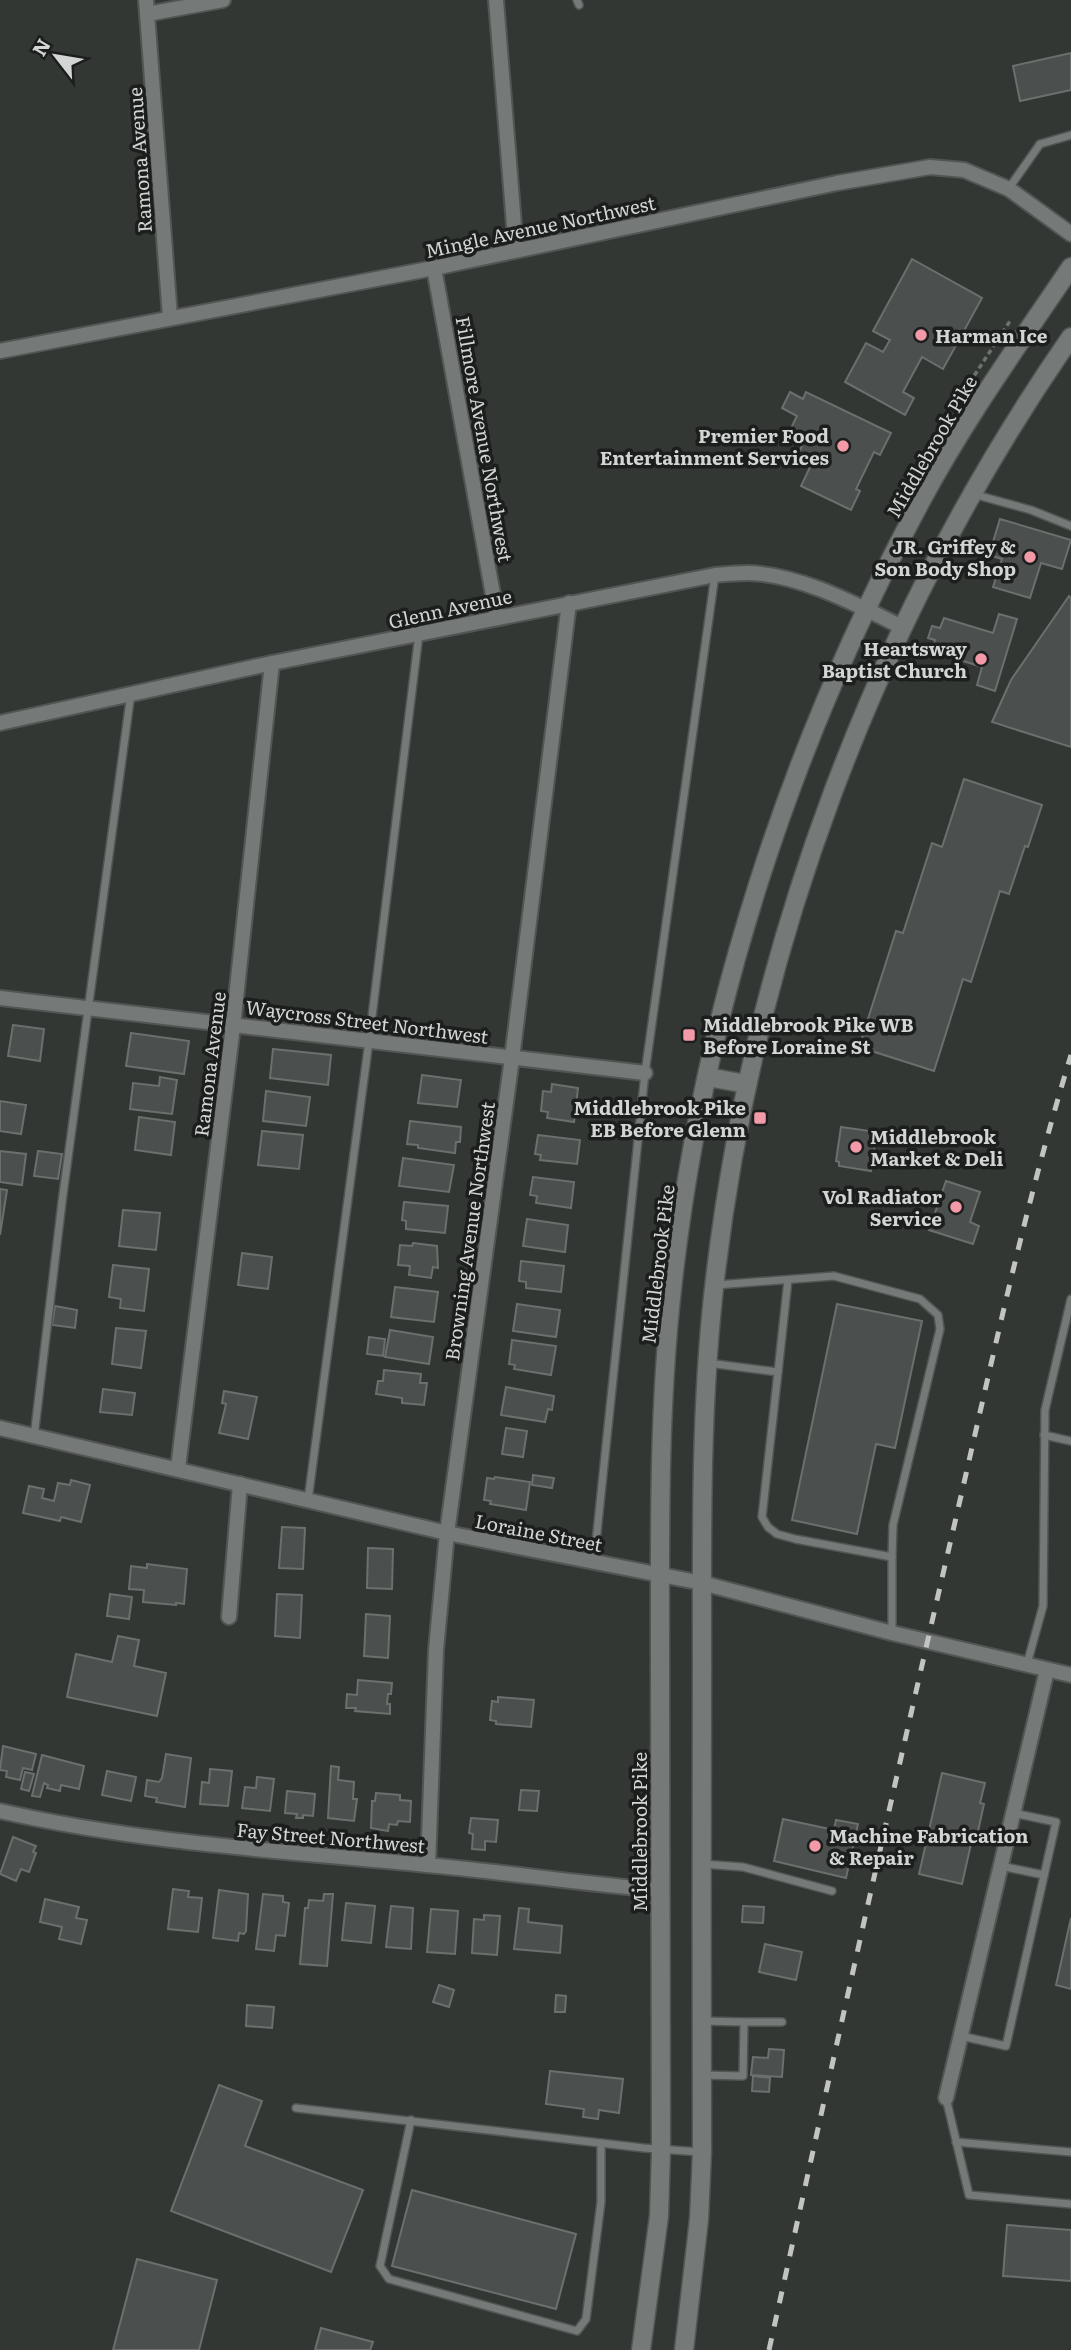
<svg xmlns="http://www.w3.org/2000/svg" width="1071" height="2350" font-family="Literata,serif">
<rect width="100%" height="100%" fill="#333734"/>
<g fill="#4b4f4d" stroke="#6b6f6d" stroke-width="2">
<polygon points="1071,53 1071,90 1020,101 1013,66"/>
<polygon points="912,259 982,298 943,369 922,357 903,392 914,398 905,415 845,382 866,343 883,352 890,340 873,331"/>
<polygon points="790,392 803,399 806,392 891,433 880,455 874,452 856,489 860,491 851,510 801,486 812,463 797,456 805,440 789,432 797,416 782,408"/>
<polygon points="1000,519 1071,540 1062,569 1041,563 1030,598 993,587 1002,559 989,555"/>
<polygon points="1069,596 1071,598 1071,747 992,722 1011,680"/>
<polygon points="999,614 1017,619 995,691 977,685 982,667 932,651 935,640 928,638 932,626 940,628 944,618 993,633"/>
<polygon points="964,779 1042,805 1028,847 1025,846 1009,894 1000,891 971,982 963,979 934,1071 859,1047 896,931 903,933 932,843 942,847"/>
<polygon points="13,1025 44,1029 40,1061 8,1056"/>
<polygon points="131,1033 189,1041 184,1074 126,1066"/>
<polygon points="273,1049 331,1055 328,1085 270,1078"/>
<polygon points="422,1075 461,1080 457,1107 418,1103"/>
<polygon points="160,1077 177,1080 172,1114 130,1109 133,1083 159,1086"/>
<polygon points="552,1084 578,1088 574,1122 547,1118 548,1112 541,1111 543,1091 551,1092"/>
<polygon points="266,1091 310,1097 306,1126 263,1121"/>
<polygon points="0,1101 26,1105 21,1134 0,1131"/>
<polygon points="139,1117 175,1122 171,1155 135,1150"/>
<polygon points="410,1121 461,1127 460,1142 456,1142 455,1153 418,1148 418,1145 407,1144"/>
<polygon points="841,1127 877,1132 871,1171 839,1166 839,1162 836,1161"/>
<polygon points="262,1131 303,1135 299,1169 258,1165"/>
<polygon points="538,1135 580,1140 577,1164 540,1160 541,1155 535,1154"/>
<polygon points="0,1151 26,1154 22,1185 0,1182"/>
<polygon points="38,1151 62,1154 58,1179 34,1176"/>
<polygon points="403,1158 454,1165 449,1192 399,1186"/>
<polygon points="533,1177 574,1182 571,1208 536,1203 537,1196 530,1195"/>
<polygon points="946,1181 980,1192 970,1222 979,1226 973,1244 929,1230"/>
<polygon points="0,1189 7,1190 0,1235"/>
<polygon points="404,1202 448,1206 445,1233 406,1229 406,1221 402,1220"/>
<polygon points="123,1210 160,1213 156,1250 119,1246"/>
<polygon points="527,1219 568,1225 565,1252 523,1246"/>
<polygon points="413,1243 437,1246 438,1268 433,1267 431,1278 409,1275 410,1266 398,1265 400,1245 412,1246"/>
<polygon points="242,1253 272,1257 268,1289 238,1285"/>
<polygon points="521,1261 564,1266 561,1292 526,1288 526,1282 519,1281"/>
<polygon points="113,1265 149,1269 144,1311 120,1308 121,1299 109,1297"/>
<polygon points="395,1287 438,1292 434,1322 391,1317"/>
<polygon points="517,1304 560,1310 556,1337 513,1331"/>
<polygon points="837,1304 922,1321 895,1448 876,1444 857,1534 792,1520"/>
<polygon points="55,1306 77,1310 75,1328 52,1325"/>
<polygon points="116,1328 146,1331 141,1368 112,1364"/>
<polygon points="390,1330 433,1337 429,1364 385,1357"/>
<polygon points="369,1337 385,1339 383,1356 367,1354"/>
<polygon points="512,1340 556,1346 551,1375 514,1369 515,1365 509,1364"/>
<polygon points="384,1370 421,1374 420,1383 427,1383 424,1405 402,1403 402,1398 376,1394 378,1381 383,1381"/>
<polygon points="506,1387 554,1396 552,1410 548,1409 545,1422 501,1415"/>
<polygon points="103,1389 135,1393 132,1415 100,1412"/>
<polygon points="224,1391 257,1397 248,1439 219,1433 226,1404 222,1403"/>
<polygon points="506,1428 527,1431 523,1457 502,1454"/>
<polygon points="533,1475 554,1478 552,1488 532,1485"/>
<polygon points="495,1477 530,1482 526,1510 490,1504 491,1501 484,1500 487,1478 494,1479"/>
<polygon points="71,1480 90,1485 81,1522 61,1517 60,1521 23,1513 29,1486 44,1489 42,1498 54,1501 58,1483 70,1485"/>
<polygon points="282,1527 305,1528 303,1569 279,1568"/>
<polygon points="368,1548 393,1549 392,1589 367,1588"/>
<polygon points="147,1564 187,1569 184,1604 176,1603 176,1605 143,1602 144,1590 129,1589 131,1566 147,1568"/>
<polygon points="110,1594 132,1597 129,1619 107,1616"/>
<polygon points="277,1594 302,1595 300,1638 275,1636"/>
<polygon points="366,1614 390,1616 388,1658 364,1656"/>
<polygon points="118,1636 139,1640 134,1666 166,1673 157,1716 67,1697 76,1654 112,1662"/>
<polygon points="358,1680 392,1683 391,1694 388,1694 387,1704 390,1704 390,1714 355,1711 356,1708 346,1708 347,1694 357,1695"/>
<polygon points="498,1697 534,1700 531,1727 496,1724 496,1721 490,1720 492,1701 498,1702"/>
<polygon points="3,1746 36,1754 32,1770 23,1768 20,1780 6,1777 7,1771 0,1770"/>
<polygon points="166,1754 191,1758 185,1807 156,1802 157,1798 145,1796 147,1780 159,1782 162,1778"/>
<polygon points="42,1755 84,1766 79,1789 61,1785 60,1791 47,1788 48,1785 44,1783 40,1797 32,1796"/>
<polygon points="331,1766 339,1767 338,1780 354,1782 353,1799 357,1799 354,1821 328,1818"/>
<polygon points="210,1769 232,1771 228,1806 200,1804 202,1782 209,1783"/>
<polygon points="107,1771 136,1777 131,1801 102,1795"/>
<polygon points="25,1772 34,1774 29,1791 21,1789"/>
<polygon points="942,1773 985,1783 980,1803 984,1804 975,1845 971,1844 962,1884 919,1874"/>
<polygon points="257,1777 274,1779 270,1811 242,1808 245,1787 256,1788"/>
<polygon points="521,1790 539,1791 537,1811 519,1810"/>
<polygon points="287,1791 315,1794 313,1816 303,1815 303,1818 296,1818 297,1814 285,1813"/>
<polygon points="376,1793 400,1795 400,1800 411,1801 410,1822 398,1821 397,1825 389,1824 388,1831 371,1828 372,1801 375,1801"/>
<polygon points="471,1818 498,1820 496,1842 485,1841 485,1850 472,1849 473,1834 469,1833"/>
<polygon points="783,1819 834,1830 836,1820 858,1824 846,1878 774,1861"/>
<polygon points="13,1837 36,1846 33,1852 36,1853 29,1872 21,1869 16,1881 0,1874"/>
<polygon points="173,1889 189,1891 188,1897 202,1898 198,1932 168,1929"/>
<polygon points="219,1890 248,1894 246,1931 244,1934 239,1933 238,1941 213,1938"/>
<polygon points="263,1894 283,1896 283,1902 289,1903 285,1936 276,1935 274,1951 256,1949"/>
<polygon points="324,1894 333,1894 327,1966 300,1964 305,1908 308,1908 309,1900 323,1901"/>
<polygon points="45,1899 79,1907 76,1918 87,1920 81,1944 59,1939 62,1927 40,1922"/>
<polygon points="346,1903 375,1906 371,1943 342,1940"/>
<polygon points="391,1906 413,1908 411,1949 386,1947"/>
<polygon points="743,1906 764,1907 763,1923 742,1922"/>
<polygon points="519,1908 529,1909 528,1922 562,1926 560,1953 514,1949"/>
<polygon points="431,1909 458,1911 455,1954 427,1952"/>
<polygon points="484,1915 500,1916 497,1955 472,1953 474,1919 484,1920"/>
<polygon points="1071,1918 1071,1989 1056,1985"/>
<polygon points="765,1944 802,1952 796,1980 759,1972"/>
<polygon points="439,1985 454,1990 449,2007 433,2002"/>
<polygon points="556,1995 566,1996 565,2012 555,2012"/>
<polygon points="247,2005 274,2007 272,2028 246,2026"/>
<polygon points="769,2049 784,2050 782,2077 751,2075 753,2057 768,2058"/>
<polygon points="550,2071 623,2079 619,2113 599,2110 598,2119 583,2117 584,2109 546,2104"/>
<polygon points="753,2076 770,2078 769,2092 752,2091"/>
<polygon points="219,2085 262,2101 245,2146 363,2190 331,2272 171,2211"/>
<polygon points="412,2190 576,2234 556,2309 392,2266"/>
<polygon points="1007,2225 1071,2230 1071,2281 1003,2276"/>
<polygon points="137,2259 217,2280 199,2350 113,2350"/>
<polygon points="321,2328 373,2342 370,2350 315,2350"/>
</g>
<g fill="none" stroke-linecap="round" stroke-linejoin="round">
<g stroke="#525553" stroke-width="10">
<g id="lane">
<polyline points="577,0 579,5"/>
<polyline points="1009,188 1040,144 1071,135"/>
<polyline points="973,494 1031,510 1071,526"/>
<polyline points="716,1285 834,1276 920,1299 938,1315 940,1329 893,1525 892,1557"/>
<polyline points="708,1363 778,1372 762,1517 768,1527 777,1534 795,1539 892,1557 892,1633"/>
<polyline points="778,1372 788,1280"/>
<polyline points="1044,1435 1071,1441"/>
<polyline points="34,1437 62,1202 131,693"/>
<polyline points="308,1500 369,1041 419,634"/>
<polyline points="594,1561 645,1073 715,575"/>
<polyline points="1027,1664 1043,1606 1045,1410 1071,1299"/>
<polyline points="702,1864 743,1867 832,1891"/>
<polyline points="1001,1866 1044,1875"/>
<polyline points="744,2022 782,2022"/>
<polyline points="961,2036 1006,2046 1056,1822 1013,1813"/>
<polyline points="703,2075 743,2076 744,2022 703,2021"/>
<polyline points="946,2098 969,2195 1071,2204"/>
<polyline points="296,2108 644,2148 701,2152"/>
<polyline points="411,2120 380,2266 389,2279 577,2331 586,2319 601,2202 601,2143"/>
<polyline points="956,2142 1071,2152"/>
</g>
</g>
<g stroke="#525553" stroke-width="18">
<g id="street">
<polyline points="146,0 170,317"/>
<polyline points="496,0 516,250"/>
<polyline points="147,14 223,0"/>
<polyline points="434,268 497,617"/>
<polyline points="0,351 434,268 837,183 930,167 964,170 1009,189 1071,234"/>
<path d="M0,723L272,663L715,575C726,574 737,573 748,573C800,574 857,605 902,627"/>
<polyline points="0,998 645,1073"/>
<polyline points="0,1428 447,1533 702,1583 892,1633 1071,1675"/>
<polyline points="178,1468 233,1026 272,663"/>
<polyline points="229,1617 240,1484"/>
<path d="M0,1811C141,1843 284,1851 427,1865C505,1872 582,1884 660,1890"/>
<polyline points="428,1865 436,1650 447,1533 512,1058 569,603"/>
<polyline points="946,2098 1047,1670"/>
</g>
</g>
<g stroke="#525553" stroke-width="21">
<g id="secondary">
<polyline points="707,1077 747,1084"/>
<path d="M641,2350L659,2216L661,2150C661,1988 660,1826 660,1665C660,1539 658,1413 672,1289C702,1013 790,744 921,501C965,419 1019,344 1071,267"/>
<path d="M684,2350L699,2219L702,2152C702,1990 701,1829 702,1667C702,1544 700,1420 713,1297C750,954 874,621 1071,337"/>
</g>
</g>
<polyline stroke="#6e716f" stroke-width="3.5" stroke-dasharray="5 3.5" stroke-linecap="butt" points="951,411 1010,321"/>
<use href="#lane" stroke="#757977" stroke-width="7"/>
<use href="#street" stroke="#757977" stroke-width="14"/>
<use href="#secondary" stroke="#757977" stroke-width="18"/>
<path stroke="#c2c4c3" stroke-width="5" stroke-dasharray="12 12" stroke-linecap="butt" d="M769,2350C830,2074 891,1798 955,1522C991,1366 1024,1209 1071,1055"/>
</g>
<g fill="#f39aa8" stroke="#1c1e1d" stroke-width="2.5">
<circle cx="921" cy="335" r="7"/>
<circle cx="843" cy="446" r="7"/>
<circle cx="1030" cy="557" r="7"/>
<circle cx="981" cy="659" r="7"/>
<rect x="682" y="1028" width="14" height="14" rx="3.5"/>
<rect x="753" y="1111" width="14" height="14" rx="3.5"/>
<circle cx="856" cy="1147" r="7"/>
<circle cx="956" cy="1207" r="7"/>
<circle cx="815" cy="1846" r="7"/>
</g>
<g text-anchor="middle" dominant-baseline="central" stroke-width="7" stroke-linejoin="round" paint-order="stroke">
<g font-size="19" fill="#d3d5d4" stroke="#1c1e1d">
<text transform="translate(139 160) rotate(-94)">Ramona Avenue</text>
<text transform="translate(540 226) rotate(-12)">Mingle Avenue Northwest</text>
<text transform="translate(485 439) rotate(80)">Fillmore Avenue Northwest</text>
<text transform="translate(931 446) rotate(-60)">Middlebrook Pike</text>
<text transform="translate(450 608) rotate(-12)">Glenn Avenue</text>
<text transform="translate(367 1021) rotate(7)">Waycross Street Northwest</text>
<text transform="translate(209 1064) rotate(-83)">Ramona Avenue</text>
<text transform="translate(469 1231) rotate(-82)">Browning Avenue Northwest</text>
<text transform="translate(657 1264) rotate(-83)">Middlebrook Pike</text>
<text transform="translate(539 1532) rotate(11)">Loraine Street</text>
<text transform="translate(639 1832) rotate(-90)">Middlebrook Pike</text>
<text transform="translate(331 1837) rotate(5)">Fay Street Northwest</text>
</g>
<g font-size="19" font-weight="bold" fill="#d3d5d4" stroke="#1c1e1d" text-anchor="end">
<text x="935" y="335" text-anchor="start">Harman Ice</text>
<text x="829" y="435">Premier Food<tspan x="829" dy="22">Entertainment Services</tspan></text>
<text x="1016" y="546">JR. Griffey &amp;<tspan x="1016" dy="22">Son Body Shop</tspan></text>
<text x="967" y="648">Heartsway<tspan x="967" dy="22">Baptist Church</tspan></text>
<text x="703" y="1024" text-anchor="start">Middlebrook Pike WB<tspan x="703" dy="22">Before Loraine St</tspan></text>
<text x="746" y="1107">Middlebrook Pike<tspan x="746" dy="22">EB Before Glenn</tspan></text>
<text x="870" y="1136" text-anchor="start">Middlebrook<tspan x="870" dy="22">Market &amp; Deli</tspan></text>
<text x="942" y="1196">Vol Radiator<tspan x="942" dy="22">Service</tspan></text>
<text x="829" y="1835" text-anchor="start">Machine Fabrication<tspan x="829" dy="22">&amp; Repair</tspan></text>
</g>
</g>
<g transform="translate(56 56) rotate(301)" stroke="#1c1e1d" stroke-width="5" paint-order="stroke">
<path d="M0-5L12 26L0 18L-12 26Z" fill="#d3d5d4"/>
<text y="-10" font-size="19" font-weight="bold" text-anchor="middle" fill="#d3d5d4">N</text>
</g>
</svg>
